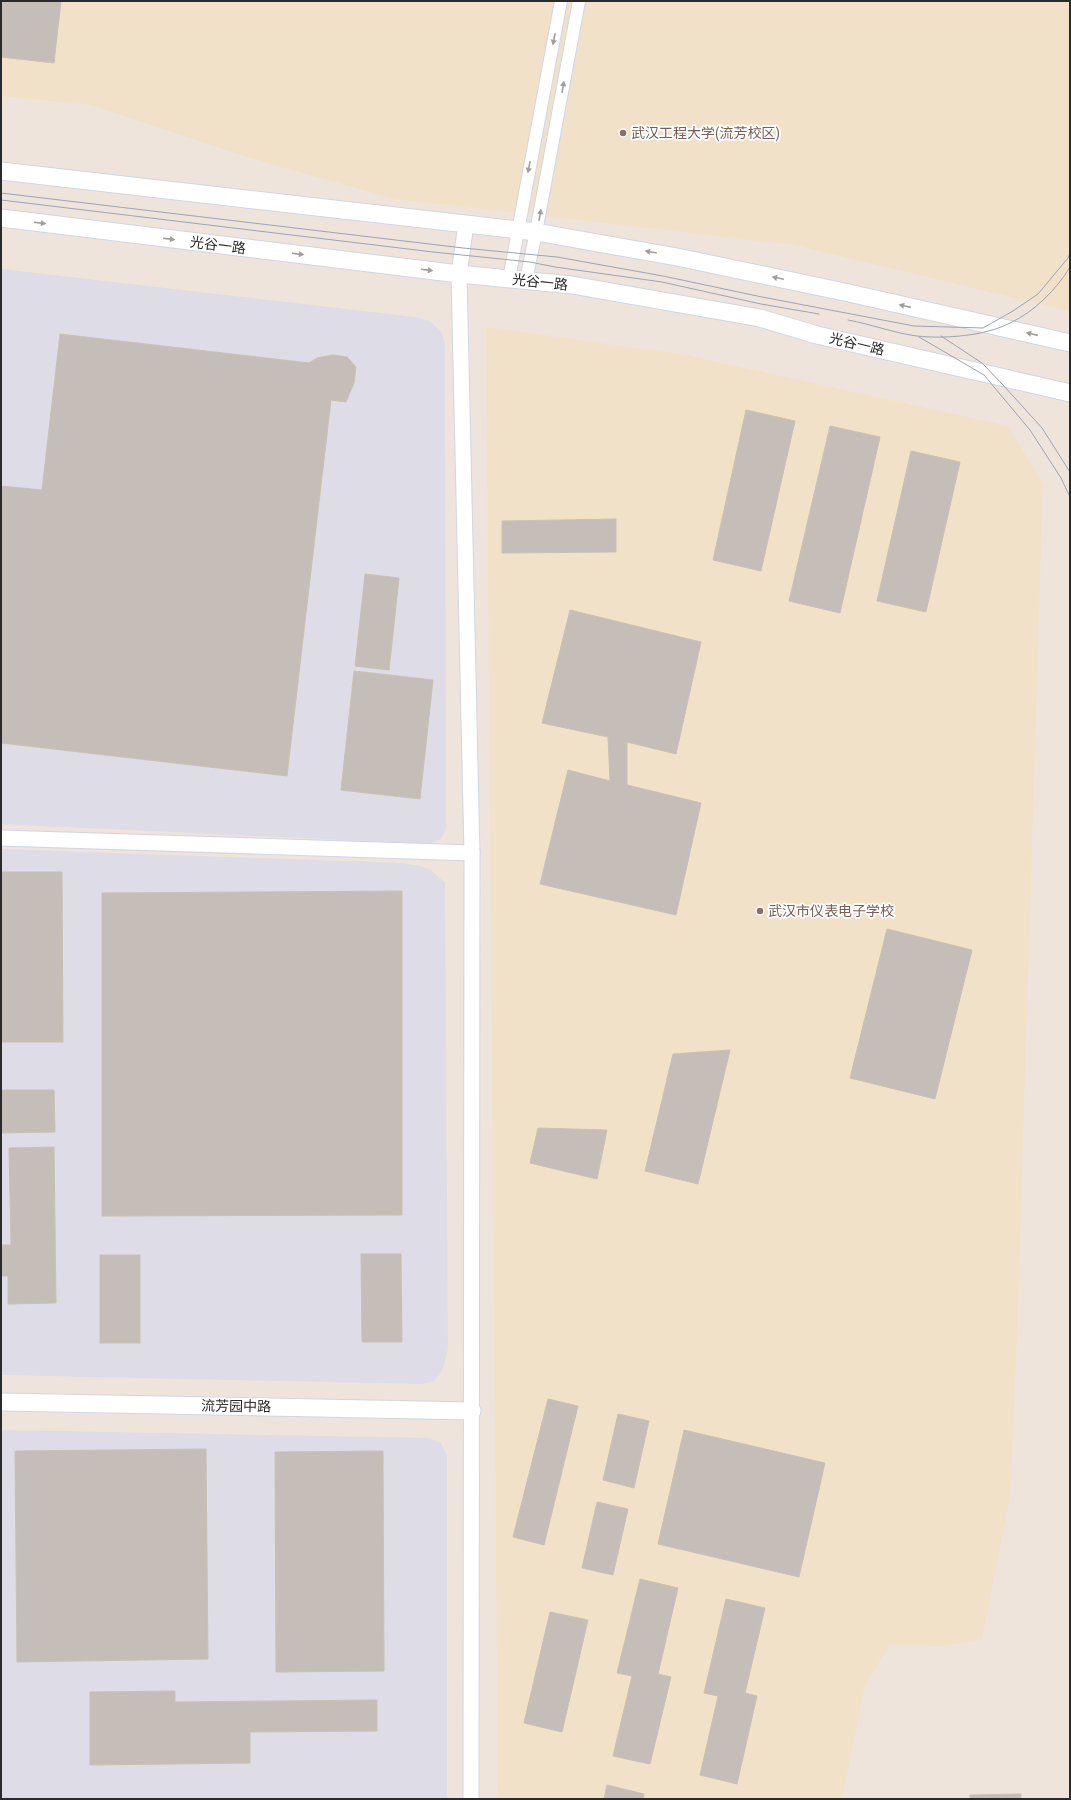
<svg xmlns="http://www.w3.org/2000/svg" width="1071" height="1800" font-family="'Roboto Condensed','Noto Sans SC',sans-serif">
<rect width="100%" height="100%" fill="#eee4db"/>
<g fill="#dedce6">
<polygon points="1,269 415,317 430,321 442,333 445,345 446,829 441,839 429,844 1,824"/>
<polygon points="1,849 402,863 420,866 431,870 445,883 448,1349 444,1365 440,1374 434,1381 421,1384 1,1375"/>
<polygon points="1,1430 429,1438 441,1443 447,1456 447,1799 1,1799"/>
</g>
<g fill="#f1e1c8">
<polygon points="1,1 1070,1 1070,290 1069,311 794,245 395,199 260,161 91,105 1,96"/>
<polygon points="486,327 686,355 1008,426 1043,484 1017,1338 1010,1496 982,1639 944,1646 890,1645 865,1685 842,1799 498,1799"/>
</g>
<g fill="#c5beb8" stroke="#cac0b4">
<polygon points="1,1 61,1 54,63 1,57"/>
<polygon points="60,334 309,363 317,358 333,355 347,357 356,367 354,383 346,402 331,400 287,776 1,743 1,486 42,490"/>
<polygon points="746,410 795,421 761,571 713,560"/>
<polygon points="830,426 880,437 840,613 789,601"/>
<polygon points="911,451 960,462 926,612 877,601"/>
<polygon points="616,519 616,552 502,553 502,521"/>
<polygon points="365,574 399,578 389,670 355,666"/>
<polygon points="570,610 701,642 676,754 627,742 627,785 701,803 676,915 540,884 568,770 610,781 608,737 542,723"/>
<polygon points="354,671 433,680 420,799 341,790"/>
<polygon points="1,872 62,872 63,1042 1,1042"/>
<polygon points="402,891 402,1215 102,1216 102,893"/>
<polygon points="887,929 972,950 935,1099 850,1078"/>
<polygon points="730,1050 698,1184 645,1171 673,1054"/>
<polygon points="1,1090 54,1090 55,1132 1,1133"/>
<polygon points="538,1128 607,1130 597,1179 530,1163"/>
<polygon points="54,1147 56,1303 8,1304 8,1276 1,1276 1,1245 11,1245 9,1148"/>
<polygon points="361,1254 401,1254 402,1342 362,1342"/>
<rect x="100" y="1255" width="40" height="88"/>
<polygon points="548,1399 578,1406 544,1545 513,1537"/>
<polygon points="618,1414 649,1421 634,1488 603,1480"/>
<polygon points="684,1430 825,1463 799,1577 658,1544"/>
<polygon points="206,1449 208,1659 17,1662 15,1451"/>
<polygon points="383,1451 384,1671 276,1672 275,1452"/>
<polygon points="597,1502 628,1509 613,1575 582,1568"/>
<polygon points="640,1579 678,1588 658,1674 671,1677 650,1764 613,1756 632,1676 617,1673"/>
<polygon points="726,1599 765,1608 745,1693 757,1696 737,1784 700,1775 718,1696 704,1693"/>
<polygon points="550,1612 588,1620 562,1732 524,1723"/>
<polygon points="175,1691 175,1702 377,1700 377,1731 250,1732 250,1763 90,1765 90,1692"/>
<polygon points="607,1785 644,1794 643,1799 604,1799"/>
<polygon points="1021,1794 1021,1799 970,1799 970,1795"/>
</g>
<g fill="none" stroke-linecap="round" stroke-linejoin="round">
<g stroke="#d0d6e5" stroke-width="14">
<g id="minor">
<polyline points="509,279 561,1"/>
<polyline points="526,280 536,232 579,1"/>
</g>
</g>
<g stroke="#d0d6e5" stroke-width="17">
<g id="tertiary">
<polyline points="466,224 459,274 472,853 471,1799"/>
<polyline points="1,838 472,853"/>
</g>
</g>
<g stroke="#d0d6e5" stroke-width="19">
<g id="secondary">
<polyline points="1,171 536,232 677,257 849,293 1070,343"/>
<polyline points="1,218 459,274 572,285 760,318 817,335 1070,393"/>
<polyline points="1,1402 472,1411"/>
</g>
</g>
<use href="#minor" stroke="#fff" stroke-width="12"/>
<use href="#tertiary" stroke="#fff" stroke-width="15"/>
<use href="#secondary" stroke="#fff" stroke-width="17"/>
<g stroke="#9da3b7" stroke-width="1">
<polyline points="1,193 463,248 557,257 663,276 762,297 914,326 983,328 1013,311 1038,294 1068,258 1070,253"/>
<polyline points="1,200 433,252 530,262 555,267 662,282 761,304 819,314"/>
<path d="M848,320C871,324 893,333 917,336C945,339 985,336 1010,323C1034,312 1057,289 1070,267"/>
<polyline points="941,336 982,363 1004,386 1042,428 1070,472"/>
<polyline points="919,337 984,375 1030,430 1061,478 1070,497"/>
</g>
</g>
<defs><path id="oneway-solid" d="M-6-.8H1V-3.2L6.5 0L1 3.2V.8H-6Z"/></defs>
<g fill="#9f9f9f">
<use href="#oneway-solid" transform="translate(554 39) rotate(101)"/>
<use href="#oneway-solid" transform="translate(563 87) rotate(-80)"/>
<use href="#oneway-solid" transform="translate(529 167) rotate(101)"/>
<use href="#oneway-solid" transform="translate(540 215) rotate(-80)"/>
<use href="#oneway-solid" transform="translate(40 223) rotate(7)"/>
<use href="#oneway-solid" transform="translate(169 239) rotate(7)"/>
<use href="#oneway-solid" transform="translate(651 252) rotate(-170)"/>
<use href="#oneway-solid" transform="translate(298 254) rotate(7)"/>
<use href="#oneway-solid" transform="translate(427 270) rotate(7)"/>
<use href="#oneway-solid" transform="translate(778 278) rotate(-168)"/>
<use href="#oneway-solid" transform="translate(905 306) rotate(-167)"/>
<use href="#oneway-solid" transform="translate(1032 334) rotate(-167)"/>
</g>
<g fill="#8d6e63" stroke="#fff" stroke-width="1.5">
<circle cx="623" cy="133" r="4"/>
<circle cx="760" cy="911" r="4"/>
</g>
<g text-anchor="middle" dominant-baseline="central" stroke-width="3.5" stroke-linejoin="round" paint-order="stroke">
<g font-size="14" fill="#785e54" stroke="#fff" text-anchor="start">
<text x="631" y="133">武汉工程大学(流芳校区)</text>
<text x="768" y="911">武汉市仪表电子学校</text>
</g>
<g font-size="14" fill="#2a2a2a" stroke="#fff">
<text transform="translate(218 245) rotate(7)">光谷一路</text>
<text transform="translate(540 282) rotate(6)">光谷一路</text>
<text transform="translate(857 344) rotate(13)">光谷一路</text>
<text transform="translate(236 1406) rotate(1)">流芳园中路</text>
</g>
</g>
<rect width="1071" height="1800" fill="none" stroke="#2a2a2a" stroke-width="4"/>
</svg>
